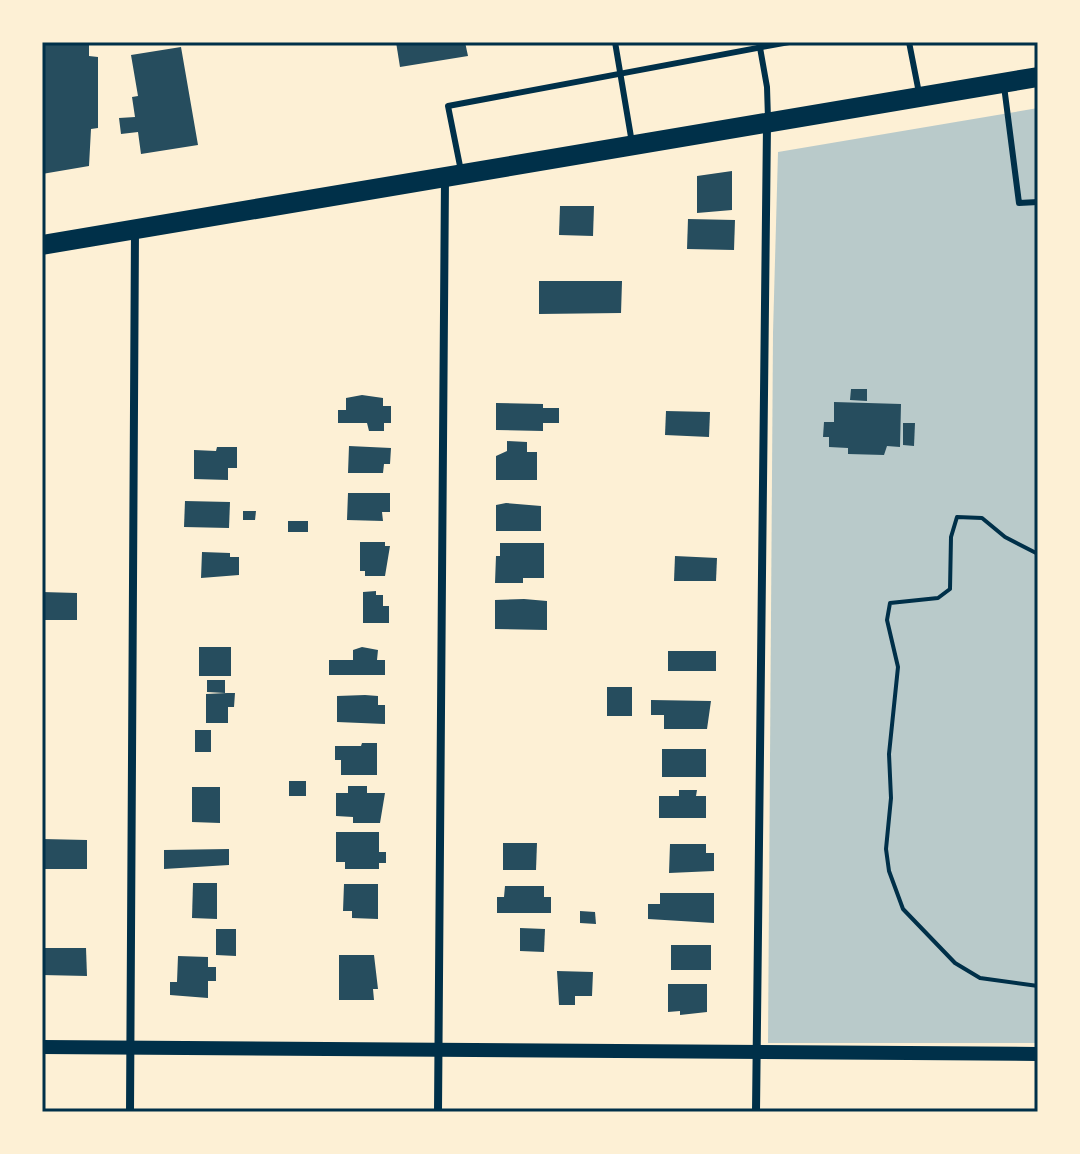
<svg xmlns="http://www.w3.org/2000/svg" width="1080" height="1154" font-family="Rubik,sans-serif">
<rect width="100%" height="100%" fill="#fdf0d5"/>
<polygon fill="#b9caca" points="1038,108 1038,1043 768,1043 773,333 778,152"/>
<g fill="#264d5e">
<polygon points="42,42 89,42 89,56 98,57 98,128 91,129 89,166 42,174"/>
<polygon points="396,42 465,42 468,56 400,67"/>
<polygon points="181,47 198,145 141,154 138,132 121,134 119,118 135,117 132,97 138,96 131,55"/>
<polygon points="732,171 732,210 697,213 697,176"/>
<polygon points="560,206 594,206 593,236 559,235"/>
<polygon points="688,219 735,220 734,250 687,249"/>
<polygon points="539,281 622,281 621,313 539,314"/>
<polygon points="851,389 867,389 867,401 850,400"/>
<polygon points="362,395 383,398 383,406 391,406 391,423 384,423 384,431 369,431 367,423 338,423 338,410 346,410 346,398"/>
<polygon points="834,402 901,404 900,447 887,446 884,455 848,454 848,448 829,447 829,437 823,437 824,422 834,422"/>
<polygon points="496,403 543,404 543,408 559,408 559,423 543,423 543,431 496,430"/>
<polygon points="666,411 710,412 709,437 665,435"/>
<polygon points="903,423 915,423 914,446 903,445"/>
<polygon points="507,441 527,442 527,452 537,452 537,480 496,480 496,456 507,451"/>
<polygon points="349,446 391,448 390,464 384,464 383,473 348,473"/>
<polygon points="217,447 237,447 237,468 228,468 228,480 194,479 194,450 216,451"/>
<polygon points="348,493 390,493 390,512 382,512 383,521 347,520"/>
<polygon points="185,501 230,502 229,528 184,527"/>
<polygon points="506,503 541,506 541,531 496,531 496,505"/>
<polygon points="243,511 256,511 255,520 243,520"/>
<rect x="288" y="521" width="20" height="11"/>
<polygon points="360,542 385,542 385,546 390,546 385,576 365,576 365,571 360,571"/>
<polygon points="500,543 544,543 544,578 523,578 523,583 495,583 496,556 500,556"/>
<polygon points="202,552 230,553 230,557 239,557 239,575 201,578"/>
<polygon points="675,556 717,558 716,581 674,581"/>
<polygon points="376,591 376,595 383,595 383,606 389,606 389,623 363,623 363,592"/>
<polygon points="42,592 77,593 77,620 42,620"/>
<polygon points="524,599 547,601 547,630 495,629 495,600"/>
<rect x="199" y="647" width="32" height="29"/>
<polygon points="362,647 378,650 377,660 385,660 385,675 329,675 329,660 353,660 353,650"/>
<rect x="668" y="651" width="48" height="20"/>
<polygon points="207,680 225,680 225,693 207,692"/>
<rect x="607" y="687" width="25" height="29"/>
<polygon points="227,693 235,693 234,707 228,707 228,723 206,723 206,694"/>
<polygon points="365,695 378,696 378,705 385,705 385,724 337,722 337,696"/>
<polygon points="651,700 711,701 707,729 664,729 664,715 651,715"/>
<rect x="195" y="730" width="16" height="22"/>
<polygon points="362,743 377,743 377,775 341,775 341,760 335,760 335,746 361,746"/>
<rect x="662" y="749" width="44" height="28"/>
<rect x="289" y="781" width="17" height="15"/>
<polygon points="348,786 367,786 367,793 385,793 380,823 353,823 353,817 336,816 336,793 348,793"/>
<polygon points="192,787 220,787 220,823 192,822"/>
<polygon points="679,790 697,790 696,796 706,796 706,818 659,818 659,796 679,796"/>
<polygon points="336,832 379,832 379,852 386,852 386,863 379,863 379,869 345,869 345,862 336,862"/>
<polygon points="42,839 87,840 87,869 42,869"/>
<polygon points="503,843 537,843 536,870 503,870"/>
<polygon points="670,844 706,844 706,853 714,853 714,871 669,873"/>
<polygon points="229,849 229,865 164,869 164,850"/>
<polygon points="193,883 217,883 217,919 192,918"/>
<polygon points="344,884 378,884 378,919 352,918 352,911 343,911"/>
<polygon points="505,886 544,886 544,897 551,897 551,913 497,913 497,897 504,897"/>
<polygon points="660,893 714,893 714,923 648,919 648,904 660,904"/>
<polygon points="580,911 595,912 596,924 580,923"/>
<polygon points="520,928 545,929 544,952 520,951"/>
<polygon points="216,929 236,929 236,956 216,955"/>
<rect x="671" y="945" width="40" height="25"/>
<polygon points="42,948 86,948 87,976 42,975"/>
<polygon points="339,955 374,955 378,989 373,989 374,1000 339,1000"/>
<polygon points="178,956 208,957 208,967 216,967 216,981 208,981 208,998 170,995 170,982 177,982"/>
<polygon points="557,971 593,972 592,996 575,996 575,1005 559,1005"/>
<polygon points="668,984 707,984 707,1012 680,1015 680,1011 668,1012"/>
</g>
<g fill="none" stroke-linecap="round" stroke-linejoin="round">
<polyline stroke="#003049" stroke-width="4" points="1038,554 1005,537 982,518 957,517 951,537 950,589 938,598 890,603 887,620 898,667 889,754 891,798 886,849 889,871 903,909 955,963 980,978 1038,986"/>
<g stroke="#003049" stroke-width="6">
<polyline points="615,42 632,143"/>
<polyline points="759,42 767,87 768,119"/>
<polyline points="909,42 919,93"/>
<polyline points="1004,86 1019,203 1038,202"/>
<polyline points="461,171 448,106 789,42"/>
</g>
<g stroke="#003049" stroke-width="8">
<polyline points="130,1112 135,230"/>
<polyline points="438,1112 445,178"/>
<polyline points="756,1112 767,125"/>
</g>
<polyline stroke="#003049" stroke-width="14" points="42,1047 1038,1054"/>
<polyline stroke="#003049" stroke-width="20" points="42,245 1038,77"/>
</g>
<rect width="1080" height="1154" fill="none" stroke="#fdf0d5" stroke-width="88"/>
<rect x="44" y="44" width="992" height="1066" fill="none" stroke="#003049" stroke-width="3"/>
</svg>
